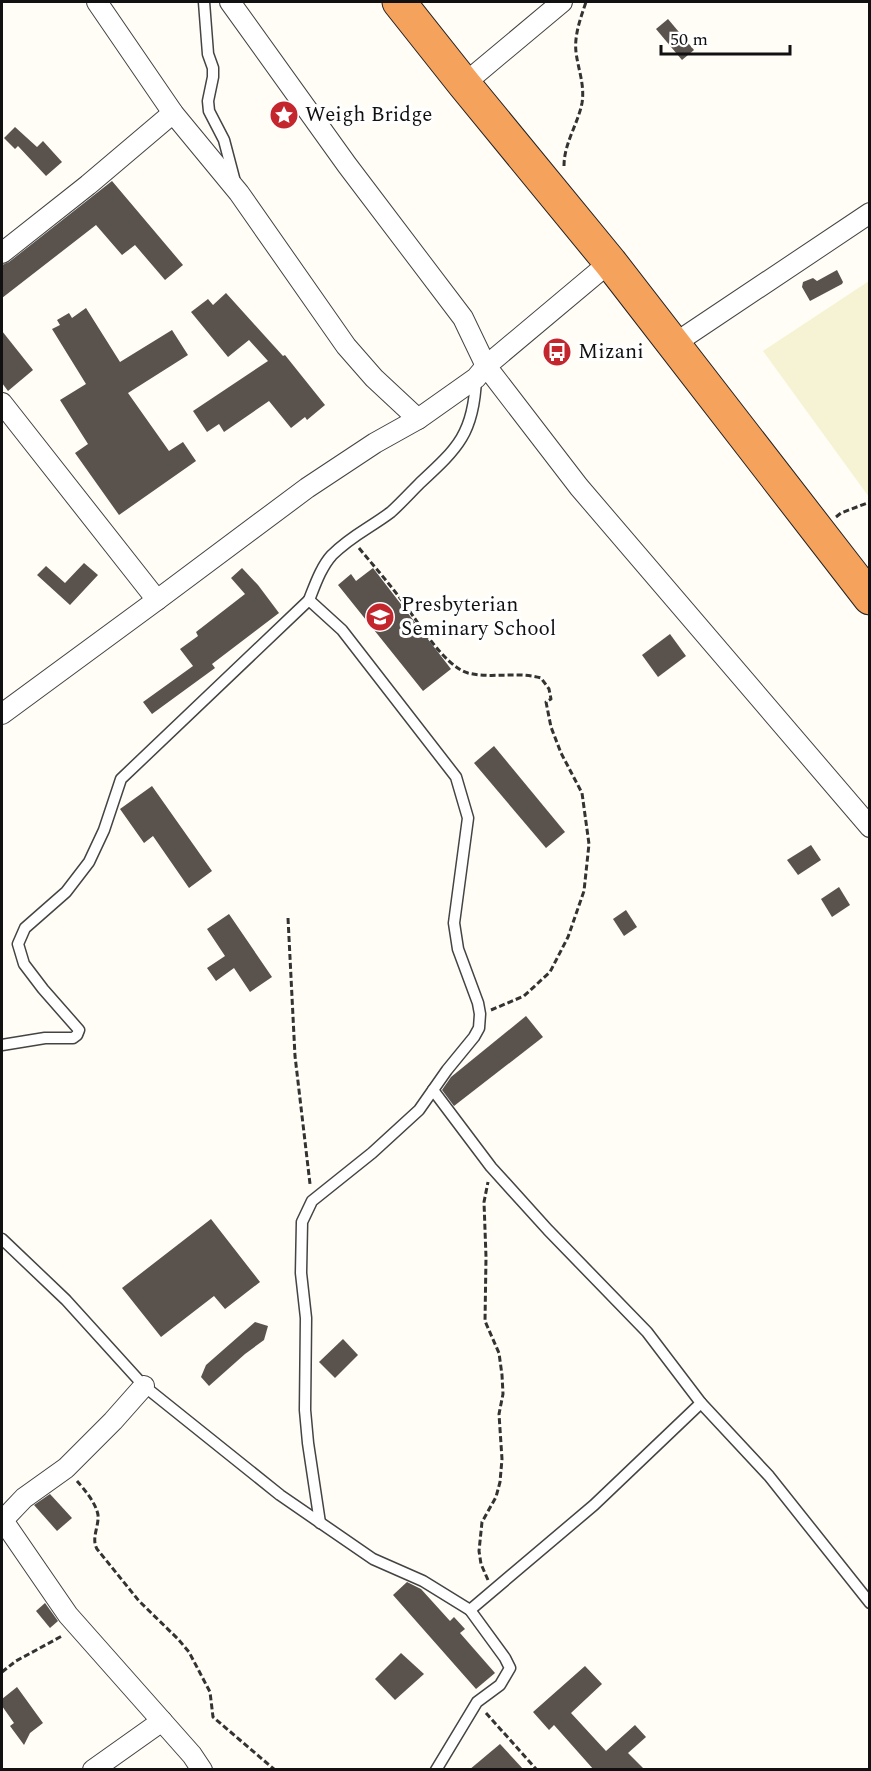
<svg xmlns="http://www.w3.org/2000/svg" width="871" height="1771" font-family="Spectral,serif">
<rect width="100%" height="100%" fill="#fffdf5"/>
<polygon fill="#f6f3d4" points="869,281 869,497 763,351"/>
<g fill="#5a524d">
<polygon points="668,19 694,50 682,60 656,29"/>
<polygon points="15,127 37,147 43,141 62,162 46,176 18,146 15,149 4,138"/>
<polygon points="112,181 183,265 165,280 135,245 122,255 96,225 2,298 2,265 9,262"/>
<polygon points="837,270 843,282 842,284 810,301 802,287 803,282 813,278 817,281"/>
<polygon points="226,293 283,356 285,355 325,405 307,420 305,417 291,428 269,401 224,432 219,424 207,432 193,411 268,361 249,340 228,357 191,312 208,299 213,305"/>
<polygon points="86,308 120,362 172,330 188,355 128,393 169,451 183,442 196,461 119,515 75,453 88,444 60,400 86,384 52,329 60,325 57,320 69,313 72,318"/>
<polygon points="2,331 33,370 8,391 2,383"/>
<polygon points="84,563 98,575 70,605 37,575 46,566 65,583"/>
<polygon points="242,568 258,585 279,613 212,664 215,668 152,714 143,702 193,666 180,649 198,636 196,632 245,594 231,578"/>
<polygon points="373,568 451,669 423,691 338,585 351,574 356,581"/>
<polygon points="670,634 686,656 658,677 642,655"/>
<polygon points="494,746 565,832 546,848 474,763"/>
<polygon points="152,786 212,871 189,888 153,836 144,843 120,809"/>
<polygon points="811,845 821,860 798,875 787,860"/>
<polygon points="839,887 850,905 832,917 821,899"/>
<polygon points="626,910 637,927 624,936 613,919"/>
<polygon points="229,914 272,977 250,992 234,968 216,981 207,968 225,956 207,929"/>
<polygon points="526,1016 543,1037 454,1106 442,1090 451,1077"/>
<polygon points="211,1219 260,1282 225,1309 214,1296 161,1337 122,1288"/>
<polygon points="255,1322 268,1326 264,1340 245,1354 209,1386 201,1377 206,1365"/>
<polygon points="343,1339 358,1355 335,1378 319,1362"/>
<polygon points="50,1494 72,1518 57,1531 34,1505"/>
<polygon points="407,1582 421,1589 450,1621 454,1617 465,1629 460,1633 495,1673 476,1689 393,1595"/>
<polygon points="45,1603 58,1621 50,1628 36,1611"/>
<polygon points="401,1653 424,1674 395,1700 375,1679"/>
<polygon points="585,1666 602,1684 571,1713 606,1751 635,1725 646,1737 628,1753 645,1770 594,1770 554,1725 549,1730 533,1712"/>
<polygon points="17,1687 43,1723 30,1733 24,1745 10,1726 14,1723 2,1706 2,1699"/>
<polygon points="500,1744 524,1770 469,1770"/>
</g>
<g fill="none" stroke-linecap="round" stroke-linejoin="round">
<g stroke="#444" stroke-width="13">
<g id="lane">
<polyline points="204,2 208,54 213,68 213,77 208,101 209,111 224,140 234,178"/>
<polyline points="2,1045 45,1038 73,1038 77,1035 79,1030 43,989 24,964 18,944 25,928 66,892 89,862 104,830 121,779 309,600"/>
<polyline points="433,1090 491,1167 548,1230 647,1332 701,1403 769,1476 870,1603"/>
<polyline points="2,1239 66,1300 144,1386 280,1495 373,1559 423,1581 470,1610 505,1658 510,1668 500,1685 477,1702 436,1770"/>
<path d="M320,1523L308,1443L305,1410L306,1318L301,1273L302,1222L312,1201L372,1153L419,1110L447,1070L474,1037L479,1028L480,1014L478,1003L458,949L454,923L468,818L456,777L342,630L309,600C315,585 321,567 332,555C352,535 370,528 391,512C401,503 411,492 420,483C458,448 474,433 476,378"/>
<polyline points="470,1610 594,1505 701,1403"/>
</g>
</g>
<g stroke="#444" stroke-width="22">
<g id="street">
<polyline points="97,2 173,113 239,193 346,346 374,378 418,419"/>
<polyline points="230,2 347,165 463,318 486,366 579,487 870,827"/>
<polyline points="464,84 562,2"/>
<polyline points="2,253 88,185 173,113"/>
<polyline points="674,344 870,213"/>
<polyline points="2,403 157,600"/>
<polyline points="2,714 157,600 307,488 375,443 418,419 476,378 486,366 610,262"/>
<polyline points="2,1519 68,1615 192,1755 202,1770"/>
<polyline points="3,1520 24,1498 66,1468 113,1421 144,1386"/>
<polyline points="93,1770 162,1721"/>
</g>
</g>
<g stroke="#222" stroke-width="35">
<polyline id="highway" points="399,2 464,84 610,262 870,598"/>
</g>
<g stroke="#333" stroke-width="3" stroke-dasharray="6 3" stroke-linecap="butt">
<path d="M564,166C564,143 578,124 582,103C585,85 578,69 576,52C574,35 581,17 586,2"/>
<polyline points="836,517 841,513 870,502"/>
<path d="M359,548C373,565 387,581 400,598C416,618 443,666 468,673C492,679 517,671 541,678L549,689L551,699L546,702L551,727L561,753L582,793L589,844L584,891L568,937L550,972L524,996L491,1010"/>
<polyline points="288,918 295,1056 310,1184"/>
<path d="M77,1481C84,1489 96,1503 98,1515C99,1527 91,1538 97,1549L139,1601L178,1639L189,1652L210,1692L213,1717L275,1770"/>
<polyline points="488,1580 481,1564 479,1551 482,1522 496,1497 500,1482 502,1459 499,1414 503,1394 502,1375 499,1353 485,1321 486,1257 484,1202 488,1182"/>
<polyline points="2,1672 16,1661 62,1636"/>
<polyline points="486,1713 537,1770"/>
</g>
<use href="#lane" stroke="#fff" stroke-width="10"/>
<use href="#street" stroke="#fff" stroke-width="20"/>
<use href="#highway" stroke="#f5a25d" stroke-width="33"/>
</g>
<defs>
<g id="sight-disc" transform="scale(1.5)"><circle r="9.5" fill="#c4262e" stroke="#fff"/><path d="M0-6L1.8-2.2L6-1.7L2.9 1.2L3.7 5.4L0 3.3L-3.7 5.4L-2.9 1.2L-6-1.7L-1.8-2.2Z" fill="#fff"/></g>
<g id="bus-disc" transform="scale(1.5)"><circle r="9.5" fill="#c4262e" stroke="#fff"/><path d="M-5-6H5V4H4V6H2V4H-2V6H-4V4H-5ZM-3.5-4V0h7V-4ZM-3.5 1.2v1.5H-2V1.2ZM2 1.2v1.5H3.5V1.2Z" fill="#fff"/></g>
<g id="school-disc" transform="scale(1.5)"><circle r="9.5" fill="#c4262e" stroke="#fff"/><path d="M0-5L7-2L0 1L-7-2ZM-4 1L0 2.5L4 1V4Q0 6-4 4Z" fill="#fff"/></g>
</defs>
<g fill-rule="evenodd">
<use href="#sight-disc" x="284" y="115"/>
<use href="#bus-disc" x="557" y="352"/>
<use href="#school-disc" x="380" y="617"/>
</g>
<g text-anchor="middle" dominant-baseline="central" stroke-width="6" stroke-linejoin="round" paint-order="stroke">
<g font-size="21" fill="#111" stroke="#fff" text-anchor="start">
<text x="305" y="115">Weigh Bridge</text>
<text x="578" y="352">Mizani</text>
<text x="401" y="605">Presbyterian<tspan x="401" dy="24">Seminary School</tspan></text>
</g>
</g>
<rect width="871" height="1771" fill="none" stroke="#111111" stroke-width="6"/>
<path d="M661 45v9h129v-9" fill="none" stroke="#111111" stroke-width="3"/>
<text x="670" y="45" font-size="18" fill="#111111" stroke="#ffffff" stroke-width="4.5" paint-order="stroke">50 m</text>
</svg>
